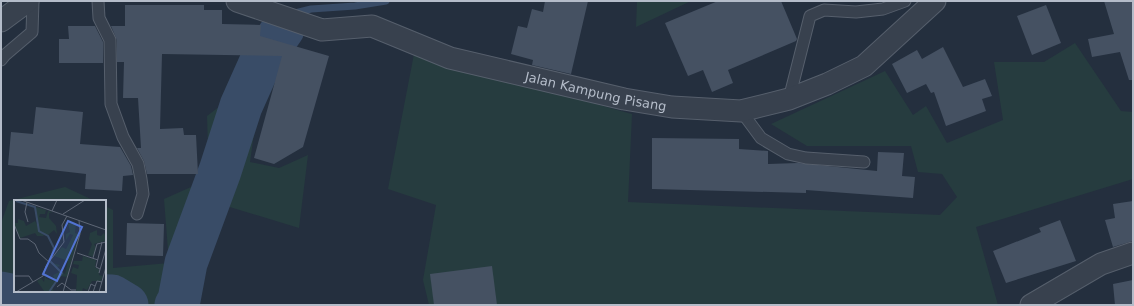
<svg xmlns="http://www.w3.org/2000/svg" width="1134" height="306" font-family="'DejaVu Sans',sans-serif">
<rect width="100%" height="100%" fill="#242f3e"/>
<g fill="#263c3f">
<polygon points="637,1 691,1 636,27"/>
<polygon points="1075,43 1121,111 1133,112 1133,179 976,227 998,305 429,305 423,280 436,205 388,189 414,54 632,114 628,202 940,215 957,197 942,174 918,172 911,146 807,146 771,124 885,71 913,115 926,106 947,143 1003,120 994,62 1044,62"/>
<polygon points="263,69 250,162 279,168 308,155 299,228 220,204 184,305 1,305 1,223 9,201 65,187 95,201 15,201 15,291 105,291 105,206 113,210 113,268 169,263 164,199 209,179 207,116 220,106 236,80"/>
</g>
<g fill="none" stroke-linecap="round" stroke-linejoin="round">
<polyline stroke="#394c67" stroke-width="7" points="295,13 311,9 355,6 386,1"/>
<g stroke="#394c67" stroke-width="43">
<polyline points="1,293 21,297 61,299 85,295 112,296 127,305"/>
<polyline points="176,305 179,300 186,263 220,171 241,106 262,59 283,29"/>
</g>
</g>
<g fill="#455162">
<polygon points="545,1 588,1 571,74 532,65 533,60 511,54 518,26 527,28 532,9 543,12"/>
<polygon points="718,1 781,1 797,39 796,41 728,70 733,83 712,92 703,70 688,76 665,23"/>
<polygon points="1104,1 1133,1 1133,80 1129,80 1120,52 1092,57 1088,39 1114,34"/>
<polygon points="125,5 204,5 204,10 222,10 222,24 261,25 260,36 329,56 303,147 274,164 254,158 282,56 162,54 160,129 183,128 184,135 196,135 198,174 147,174 144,161 137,148 141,148 138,98 123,98 124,62 117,62 117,40 111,26 125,26"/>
<polygon points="1046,5 1061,43 1032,55 1017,16"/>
<polygon points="68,26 95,26 103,42 103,63 59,63 59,39 69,39"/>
<polygon points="943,47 963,87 985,79 992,96 982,99 986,111 946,126 934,92 931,93 926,84 907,93 892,64 917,50 922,59"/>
<polygon points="36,107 83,112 80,144 120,147 131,166 133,175 123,176 122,191 85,189 86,174 8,165 11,132 33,134"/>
<polygon points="652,138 739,139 739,149 768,151 768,164 798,163 877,171 878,152 904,153 902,176 915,177 913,198 806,190 806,193 652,189"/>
<polygon points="1133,201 1133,241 1113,247 1105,220 1115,218 1113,204"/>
<polygon points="1060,220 1076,261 1006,283 993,251 1041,232 1039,228"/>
<polygon points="127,223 164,224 163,256 126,255"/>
<polygon points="492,266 497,305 434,305 430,274"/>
<polygon points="1133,280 1133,305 1115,305 1113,284"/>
</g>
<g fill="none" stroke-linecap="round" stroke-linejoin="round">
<g stroke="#565f6c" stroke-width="13">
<g id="service">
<polyline points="98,1 99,18 110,40 111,104 123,137 138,164 141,179 143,194 137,214"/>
<polyline points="1,60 5,55 32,32 33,1"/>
<polyline points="789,99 810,16 824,10 856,12 883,9 905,1"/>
<polyline points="741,111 761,138 788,154 806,158 864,162"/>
</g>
</g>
<g stroke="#565f6c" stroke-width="23">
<g id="minor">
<path id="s1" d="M237,1L322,30L372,26L450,58L624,99L672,107L741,111L789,99L827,84L864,66L935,1"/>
<polyline points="1,21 28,1"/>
<polyline points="1031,305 1101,264 1133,253"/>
</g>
</g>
<use href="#service" stroke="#38414e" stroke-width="11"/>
<use href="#minor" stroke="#38414e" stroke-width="21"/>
</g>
<g text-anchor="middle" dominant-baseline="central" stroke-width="3" stroke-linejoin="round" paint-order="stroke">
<g font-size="13" fill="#b4bcc9" stroke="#1d2633">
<text stroke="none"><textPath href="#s1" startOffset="374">Jalan Kampung Pisang</textPath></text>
</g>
</g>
<g transform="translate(14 200)">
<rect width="92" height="92" fill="#242f3e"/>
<path d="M22,7L32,10L31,14H26L25,17L32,18L34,11L39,12L35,13V18L42,26L43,34L40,30L33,36L26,30L22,20ZM4,19L10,21L12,26L21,21L30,36H23L21,33L6,38L0,23H4ZM59,22L62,24L61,33L65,34L53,77L46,76L38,87L40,92L30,91L23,81L27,78L30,82L31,76L33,79L41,81L39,75L45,72L38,63L46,65L43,68L51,74L54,61L40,56L48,47L52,49L59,35L56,34L52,40V34L56,32L54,24ZM83,30V35L87,36L90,33L92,37L91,41L80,44L82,47L79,57L74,55L78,44L75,39L76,33ZM69,56L82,60L81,67L86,70L85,75L89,76L87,81H78L73,90L69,88L68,92H62L63,75L57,73L59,67L64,69L65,65L59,64L60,61H68Z" fill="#263c3f"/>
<path fill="none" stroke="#394c67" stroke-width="2" d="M2,1L21,7L25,31L34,36L40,48L37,58M35,92L48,73L36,61"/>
<path fill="none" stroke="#5e6776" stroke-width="1" d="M7,0L92,30M13,2L11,12L14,22M38,11L43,0M49,14L71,0M0,24L6,39H14L21,44L25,53L35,62M63,53L84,60M79,58L83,44L92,42M86,69L82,67L88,42M85,73L92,49M0,76H15L19,82M43,87L48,83L57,90H62M2,92L29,76L32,66L50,42L48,25L53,16M49,92L66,34L65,20M74,92L77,84L81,86M79,92L83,81L88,82M85,92L92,67"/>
<path fill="#5274d3" fill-opacity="0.15" stroke="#5274d3" stroke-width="2" d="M54,21L68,27L43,81L29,74Z"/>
<rect width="92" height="92" fill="none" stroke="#b4bcc9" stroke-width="2"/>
</g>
<rect width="1134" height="306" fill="none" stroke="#b4bcc9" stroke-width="4"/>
</svg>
